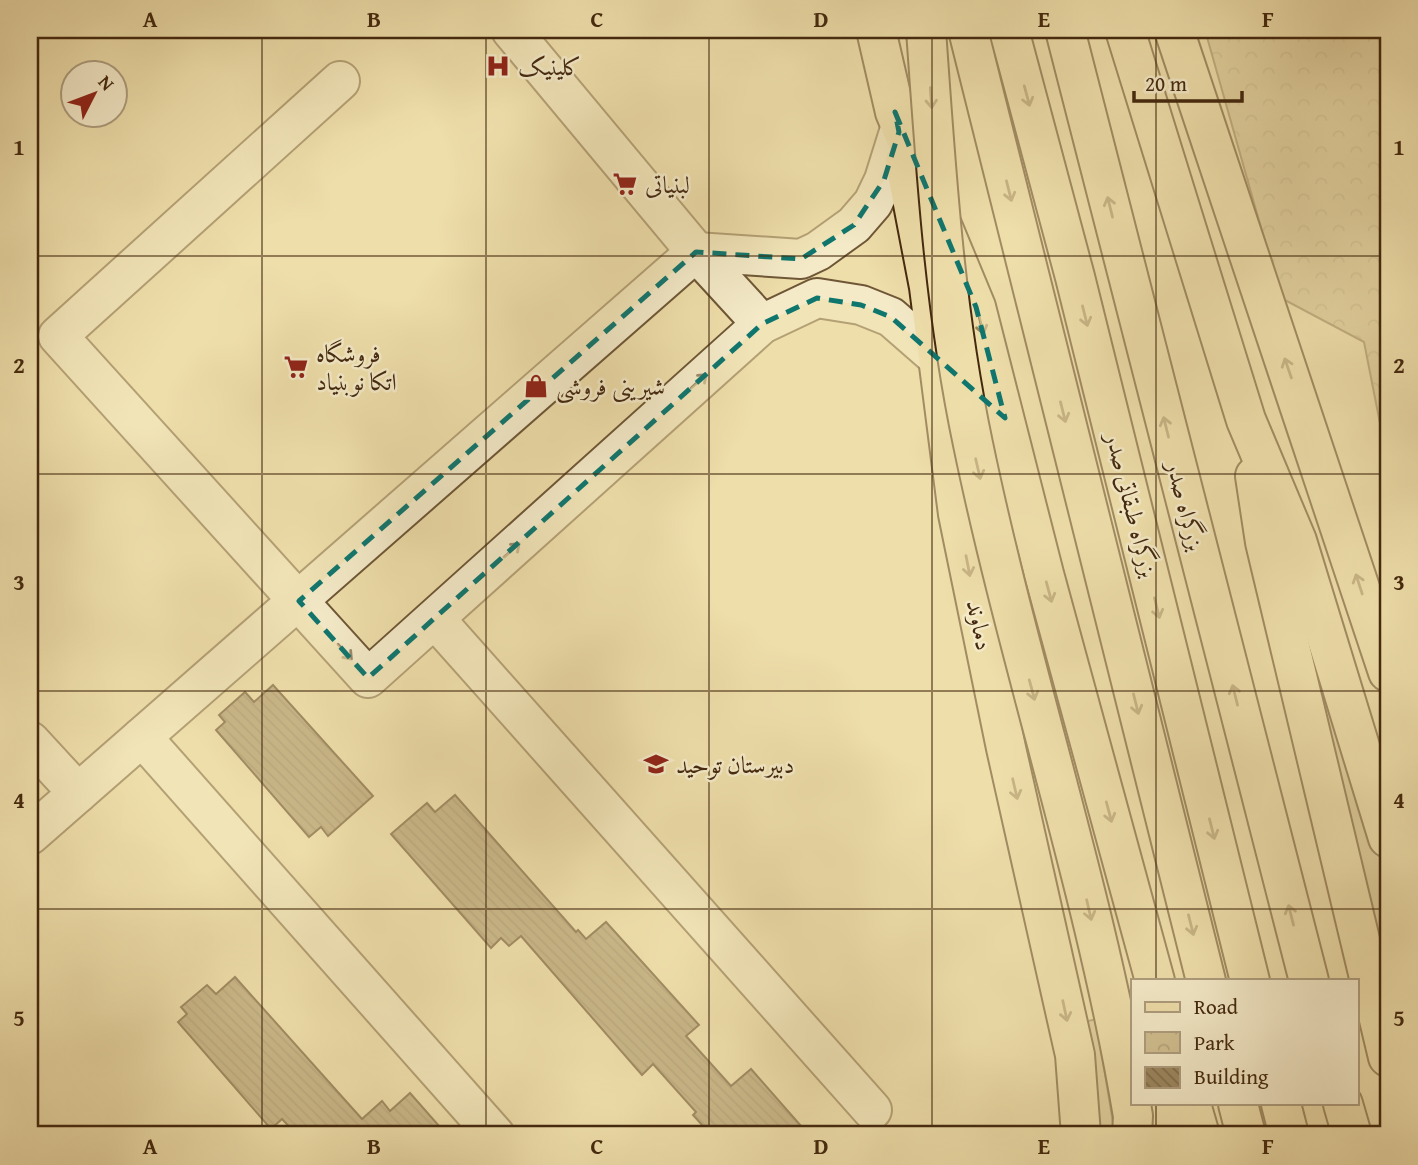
<svg xmlns="http://www.w3.org/2000/svg" width="1418" height="1165" font-family="'Gentium Book Plus',Amiri,serif">
<defs>
<pattern id="park-crowns" width="20" height="18" patternUnits="userSpaceOnUse" patternTransform="scale(1.75)"><rect width="20" height="18" fill="#d1bf90"/><path d="M2 6a3 3 0 1 1 6 0M12 15a3 3 0 1 1 6 0" fill="none" stroke="#b5a47b"/></pattern>
<pattern id="building-back-hatch" width="6" height="6" patternUnits="userSpaceOnUse" patternTransform="scale(1.75)"><rect width="6" height="6" fill="#9c8760"/><path d="M-1 5l2 2M0 0l6 6M5-1l2 2" fill="none" stroke="#816e4e"/></pattern>
</defs>
<rect width="100%" height="100%" fill="#eedeaa"/>
<filter id="stains"><feTurbulence type="fractalNoise" baseFrequency=".00286" numOctaves="4"/><feColorMatrix values="0 0 0 0 .2 0 0 0 0 .09 0 0 0 0 .02 0 0 0 .5 -.17"/></filter>
<radialGradient id="worn" r=".72"><stop offset=".6" stop-color="#630" stop-opacity="0"/><stop offset="1" stop-color="#630" stop-opacity=".3"/></radialGradient>
<g fill="#d1bf90" stroke="#8a7450" stroke-width="2">
<polygon points="1299,606 1388,876 1388,974"/>
<polygon points="1096,1019 1115,1135 1095,1135 1081,1023"/>
</g>
<polygon fill="url(#park-crowns)" stroke="#8a7450" stroke-width="2" points="1205,30 1388,30 1388,464 1364,342 1281,298"/>
<g fill="url(#building-back-hatch)" stroke="#44290f" stroke-width="2">
<polygon points="273,685 373,796 328,836 321,827 309,837 216,730 225,722 219,715 245,692 254,702"/>
<polygon points="455,795 576,932 578,930 586,939 606,922 699,1025 686,1036 731,1086 751,1069 809,1135 711,1135 693,1115 696,1112 653,1064 642,1075 521,936 509,946 501,938 491,948 391,834 427,803 435,812"/>
<polygon points="235,977 362,1119 382,1101 390,1111 410,1093 447,1135 297,1135 282,1119 271,1129 178,1022 187,1014 181,1007 207,985 216,994"/>
</g>
<g fill="none" stroke-linecap="round" stroke-linejoin="round">
<g stroke="#6e5636" stroke-width="42">
<g id="minor">
<polyline points="511,30 696,252 762,324"/>
<polyline points="340,81 58,336 368,678 762,324 817,298 861,305 891,317 954,372"/>
<polyline points="435,619 872,1110"/>
<polyline points="142,737 495,1135"/>
<polyline points="30,741 78,793"/>
<polyline points="30,835 696,252 801,259 818,251 854,225 873,203 884,180 899,132"/>
</g>
</g>
<g stroke="#44290f" stroke-width="42">
<polyline id="major" points="905,162 929,287 958,514 1006,748 1075,1055 1081,1135"/>
</g>
<g stroke="#44290f" stroke-width="42">
<g id="highway">
<polyline points="876,30 895,112 976,307 1044,574 1155,981"/>
<polyline points="968,30 1206,981"/>
<polyline points="1009,30 1075,277 1250,981"/>
<polyline points="1065,30 1309,981"/>
<polyline points="1125,30 1246,420 1297,541 1388,838"/>
<polyline points="1174,30 1388,672"/>
<polyline points="1255,476 1265,542 1388,1057"/>
<polyline points="1168,1104 1169,1135"/>
<polyline points="1191,1104 1200,1135"/>
<polyline points="1238,1104 1246,1135"/>
<polyline points="1281,1104 1289,1135"/>
<polyline points="1343,1104 1352,1135"/>
</g>
</g>
<use href="#minor" stroke="#f4eac8" stroke-width="38"/>
<use href="#major" stroke="#eedeaa" stroke-width="38"/>
<use href="#highway" stroke="#eedeaa" stroke-width="38"/>
<g stroke="#44290f" stroke-width="42" stroke-linecap="butt">
<path id="highway-bridge" d="M926,30C936,169 944,307 973,444C1020,670 1095,889 1133,1116L1132,1135"/>
</g>
<use href="#highway-bridge" stroke="#eedeaa" stroke-width="38"/>
</g>
<defs><path id="oneway-shaft" d="M-6 0H5M1.5-3L5.5 0L1.5 3" fill="none" stroke-width="1.6" stroke-linecap="round" stroke-linejoin="round" transform="scale(1.75)"/></defs>
<g stroke="#99845c">
<use href="#oneway-shaft" transform="translate(1027 96) rotate(75)"/>
<use href="#oneway-shaft" transform="translate(931 98) rotate(86)"/>
<use href="#oneway-shaft" transform="translate(1009 191) rotate(76)"/>
<use href="#oneway-shaft" transform="translate(1110 207) rotate(-104)"/>
<use href="#oneway-shaft" transform="translate(1085 316) rotate(76)"/>
<use href="#oneway-shaft" transform="translate(981 324) rotate(76)"/>
<use href="#oneway-shaft" transform="translate(1288 368) rotate(-109)"/>
<use href="#oneway-shaft" transform="translate(1063 412) rotate(76)"/>
<use href="#oneway-shaft" transform="translate(1166 427) rotate(-104)"/>
<use href="#oneway-shaft" transform="translate(978 469) rotate(77)"/>
<use href="#oneway-shaft" transform="translate(968 566) rotate(79)"/>
<use href="#oneway-shaft" transform="translate(1359 584) rotate(-108)"/>
<use href="#oneway-shaft" transform="translate(1049 592) rotate(75)"/>
<use href="#oneway-shaft" transform="translate(1157 608) rotate(76)"/>
<use href="#oneway-shaft" transform="translate(1032 690) rotate(75)"/>
<use href="#oneway-shaft" transform="translate(1235 695) rotate(-104)"/>
<use href="#oneway-shaft" transform="translate(1136 704) rotate(76)"/>
<use href="#oneway-shaft" transform="translate(1015 789) rotate(77)"/>
<use href="#oneway-shaft" transform="translate(1109 812) rotate(75)"/>
<use href="#oneway-shaft" transform="translate(1212 829) rotate(76)"/>
<use href="#oneway-shaft" transform="translate(1089 910) rotate(77)"/>
<use href="#oneway-shaft" transform="translate(1291 915) rotate(-104)"/>
<use href="#oneway-shaft" transform="translate(1191 925) rotate(76)"/>
<use href="#oneway-shaft" transform="translate(1065 1011) rotate(78)"/>
</g>
<g stroke="#9c8a6c">
<use href="#oneway-shaft" transform="translate(699 381) rotate(-42)"/>
<use href="#oneway-shaft" transform="translate(512 550) rotate(-42)"/>
<use href="#oneway-shaft" transform="translate(345 652) rotate(48)"/>
</g>
<path d="M0 0H1418V1165H0ZM895,112L976,307L1005,418L891,317L861,305L817,298L762,324L368,678L299,601L696,252L801,259L854,225L884,180L899,132Z" fill="#eedeaa" fill-opacity=".55" fill-rule="evenodd"/>
<path fill="none" stroke="#0f766e" stroke-width="5" stroke-dasharray="14 9" stroke-linejoin="round" d="M895,112L976,307L1005,418L891,317L861,305L817,298L762,324L368,678L299,601L696,252L801,259L854,225L884,180L899,132Z"/>
<path fill="none" stroke="#44290f" stroke-width="2" stroke-opacity="0.55" d="M262,30V1135M486,30V1135M709,30V1135M932,30V1135M1156,30V981M30,256H1388M30,474H1388M30,691H1388M30,909H1388M1156,1104V1135"/>
<defs>
<g id="hospital-bare" transform="scale(1.89)"><path d="M-5-5h3v3.5h4V-5h3V5h-3V1.5h-4V5h-3Z" fill="#8f2418" stroke="#f4eac8" stroke-width="2.5" paint-order="stroke"/></g>
<g id="supermarket-bare" transform="scale(1.89)"><path d="M-6-5.5h2.5l.6 2H6L4.5 2H-2.5L-4.4-4H-6ZM-1.5 3.2a1.3 1.3 0 1 0 .1 0ZM3 3.2a1.3 1.3 0 1 0 .1 0Z" fill="#8f2418" stroke="#f4eac8" stroke-width="2.5" paint-order="stroke"/></g>
<g id="shop-bare" transform="scale(1.89)"><path d="M-5-2.5h2.3a2.7 3.5 0 0 1 5.4 0H5L5.5 6h-11ZM-1.5-2.5h3a1.5 2.3 0 0 0-3 0Z" fill="#8f2418" stroke="#f4eac8" stroke-width="2.5" paint-order="stroke"/></g>
<g id="school-bare" transform="scale(1.89)"><path d="M0-5L7-2L0 1L-7-2ZM-4 1L0 2.5L4 1V4Q0 6-4 4Z" fill="#8f2418" stroke="#f4eac8" stroke-width="2.5" paint-order="stroke"/></g>
</defs>
<g fill-rule="evenodd">
<use href="#hospital-bare" x="498" y="66"/>
<use href="#supermarket-bare" x="625" y="184"/>
<use href="#supermarket-bare" x="296" y="367"/>
<use href="#shop-bare" x="536" y="386"/>
<use href="#school-bare" x="656" y="764"/>
</g>
<g text-anchor="middle" dominant-baseline="central" stroke-width="5" stroke-linejoin="round" paint-order="stroke">
<g font-size="24" fill="#44290f" stroke="#f4eac8" text-anchor="start">
<text x="518" y="66">کلینیک</text>
<text x="645" y="184">لبنیاتی</text>
<text x="316" y="353">فروشگاه<tspan x="316" dy="28">اتکا نوبنیاد</tspan></text>
<text x="556" y="386">شیرینی فروشی</text>
<text x="676" y="764">دبیرستان توحید</text>
</g>
<g font-size="24" fill="#44290f" stroke="#f4eac8">
<text transform="translate(1132 505) rotate(76)">بزرگراه طبقاتی صدر</text>
<text transform="translate(1186 506) rotate(76)">بزرگراه صدر</text>
<text transform="translate(980 625) rotate(78)">دماوند</text>
</g>
</g>
<rect width="1418" height="1165" fill="none" stroke="#eedeaa" stroke-width="77"/>
<rect x="1131" y="979" width="228" height="126" fill="#f4eac8" stroke="#ae9d7e" stroke-width="2"/>
<rect x="1145" y="1002" width="35" height="10" fill="#eedeaa" stroke="#ae9d7e" stroke-width="2"/>
<text x="1194" y="1014" font-size="21" fill="#44290f">Road</text>
<rect x="1145" y="1032" width="35" height="21" fill="url(#park-crowns)" stroke="#ae9d7e" stroke-width="2"/>
<text x="1194" y="1050" font-size="21" fill="#44290f">Park</text>
<rect x="1145" y="1067" width="35" height="21" fill="url(#building-back-hatch)" stroke="#ae9d7e" stroke-width="2"/>
<text x="1194" y="1084" font-size="21" fill="#44290f">Building</text>
<g transform="translate(94 94) rotate(48)"><circle r="33" fill="#f4eac8" stroke="#ae9d7e" stroke-width="2"/>
<path d="M0-5L12 26L0 18L-12 26Z" fill="#8f2418"/>
<text y="-10" font-size="19" font-weight="bold" text-anchor="middle" fill="#44290f">N</text>
</g>
<path d="M1134 91v10h108v-10" fill="none" stroke="#44290f" stroke-width="3.5"/>
<text x="1145" y="91" font-size="21" fill="#44290f" stroke="#f4eac8" stroke-width="5" paint-order="stroke">20 m</text>
<rect x="38" y="38" width="1342" height="1088" fill="none" stroke="#44290f" stroke-width="2.5"/>
<g font-size="23" text-anchor="middle" font-weight="bold" fill="#44290f">
<text x="150" y="27">A</text>
<text x="374" y="27">B</text>
<text x="597" y="27">C</text>
<text x="821" y="27">D</text>
<text x="1044" y="27">E</text>
<text x="1268" y="27">F</text>
<text x="19" y="155">1</text>
<text x="1399" y="155">1</text>
<text x="19" y="373">2</text>
<text x="1399" y="373">2</text>
<text x="19" y="590">3</text>
<text x="1399" y="590">3</text>
<text x="19" y="808">4</text>
<text x="1399" y="808">4</text>
<text x="19" y="1026">5</text>
<text x="1399" y="1026">5</text>
<text x="150" y="1154">A</text>
<text x="374" y="1154">B</text>
<text x="597" y="1154">C</text>
<text x="821" y="1154">D</text>
<text x="1044" y="1154">E</text>
<text x="1268" y="1154">F</text>
</g>
<rect width="100%" height="100%" filter="url(#stains)"/>
<rect width="100%" height="100%" fill="url(#worn)"/>
</svg>
